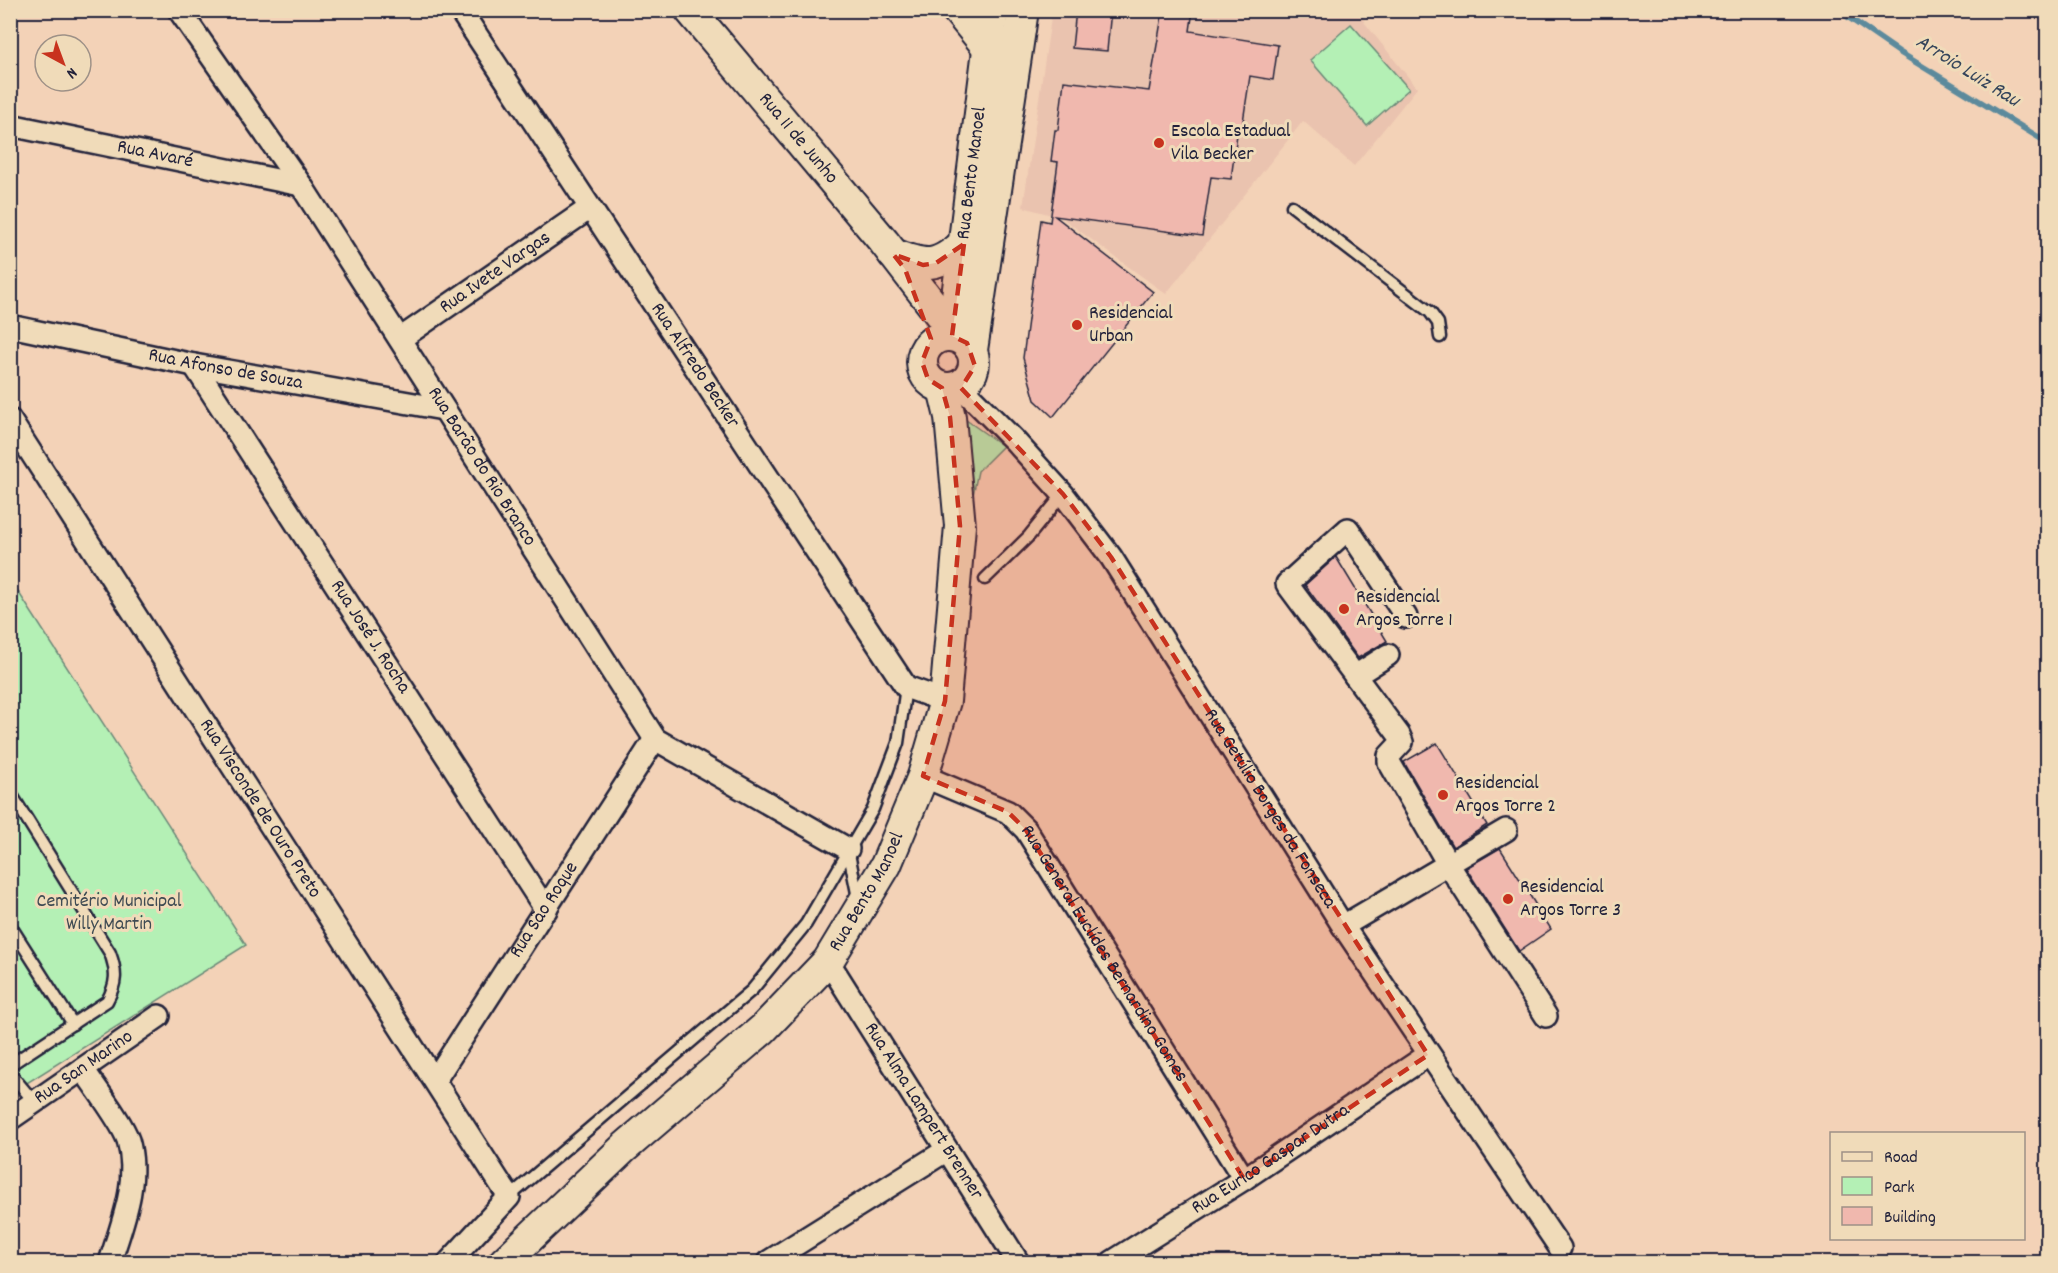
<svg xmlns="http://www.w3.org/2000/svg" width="2058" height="1273" font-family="Dekko,sans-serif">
<rect width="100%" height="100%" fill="#f3d2b7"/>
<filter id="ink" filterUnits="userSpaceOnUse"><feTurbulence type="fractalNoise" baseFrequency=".0167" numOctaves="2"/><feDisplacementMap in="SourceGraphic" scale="12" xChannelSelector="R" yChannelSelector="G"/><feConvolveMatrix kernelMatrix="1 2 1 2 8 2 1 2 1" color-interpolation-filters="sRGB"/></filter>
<g filter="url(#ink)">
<polygon fill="#eac3af" points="1052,11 1362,11 1364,22 1417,88 1354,166 1303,121 1166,294 1062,218 1023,207"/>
<g fill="#b4f0b5" stroke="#6b8978" stroke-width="1.5">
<polygon points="1351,24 1409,89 1367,126 1310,60"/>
<polygon points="959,415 1003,446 978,471 971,505"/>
<polygon points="10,579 246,945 11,1093 10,1093"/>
</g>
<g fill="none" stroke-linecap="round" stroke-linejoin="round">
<polyline stroke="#5b8a9c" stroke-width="6" points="1838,10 1899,52 2048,143"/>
</g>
<g fill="#f0b8ae" stroke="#22223b" stroke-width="1.5">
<polygon points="1076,10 1111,10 1107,51 1072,48"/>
<polygon points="1163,10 1193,10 1190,31 1278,45 1273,80 1250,76 1242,128 1238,127 1231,179 1211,177 1202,236 1055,216 1153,292 1053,417 1035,400 1023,358 1041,220 1050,222 1058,162 1051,161 1055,130 1058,130 1064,81 1149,91"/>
<polygon points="1336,557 1387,641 1358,658 1305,585"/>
<polygon points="1437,743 1487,825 1453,847 1404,762"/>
<polygon points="1500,848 1551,929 1519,951 1466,868"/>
</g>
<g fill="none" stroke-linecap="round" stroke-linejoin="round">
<g stroke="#22223b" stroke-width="15">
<g id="lane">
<polyline points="1292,206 1430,312 1438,323 1440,337"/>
<polyline points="985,579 1029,536 1063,494"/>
<path d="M10,792L110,953C117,972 117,983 107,1001L10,1065"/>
<polyline points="848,849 858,898"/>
<polyline points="10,925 73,1024"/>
<polyline points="10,1073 35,1103"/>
<polyline points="509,1197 752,990 806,924 873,809 898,743 906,687"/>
</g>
</g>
<g stroke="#22223b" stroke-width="26">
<g id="street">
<path id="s1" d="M179,10L301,185L655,739L848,849"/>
<path id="s2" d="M460,10L906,687L945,701"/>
<path id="s3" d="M10,125L301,185"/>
<path id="s4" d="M10,326L194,365L443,409"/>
<path id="s5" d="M400,339L590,208"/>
<path id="s6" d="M194,365L546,910"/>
<path id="s7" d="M960,386L1014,440L1063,494L1111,557L1343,926L1560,1248"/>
<path id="s8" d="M10,420L509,1197L449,1262"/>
<polyline points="1406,617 1348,529 1287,584 1399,735 1402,742 1389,756 1389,762 1448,864 1546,1016"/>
<polyline points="1355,676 1388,655"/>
<path id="s9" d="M923,776L1008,812L1026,830L1244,1179"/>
<polyline points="1343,926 1506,830"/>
<path id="s10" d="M828,961L1018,1262"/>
<path d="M83,1069C94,1086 122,1122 128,1140C140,1181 122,1224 110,1262"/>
<path id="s11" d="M435,1080L655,739"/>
<path id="s12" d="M10,1119L159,1016"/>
<polyline points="768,1262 947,1150"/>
<path id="s13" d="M1112,1262L1244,1179L1428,1055"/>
</g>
</g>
<g stroke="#22223b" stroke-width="34">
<g id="secondary">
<path id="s14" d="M690,10L884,242L942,317L952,336"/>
<polyline points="957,10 989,49"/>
<path d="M893,254C927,267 936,268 964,244"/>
<circle cx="948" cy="362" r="26"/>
<path id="s15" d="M952,336L993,10"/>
<polyline points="972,350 1023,10"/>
<path id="s16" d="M504,1262L625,1147L763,1029L828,961L886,865L923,776L945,701L960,526L950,417L943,388"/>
</g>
</g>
<use href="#lane" stroke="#f0dbb9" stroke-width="10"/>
<use href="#street" stroke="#f0dbb9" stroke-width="21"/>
<use href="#secondary" stroke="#f0dbb9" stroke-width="30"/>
</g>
</g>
<path fill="#c8321e" fill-opacity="0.2" stroke="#c8321e" stroke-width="4.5" stroke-dasharray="12 8" stroke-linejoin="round" d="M964,244L952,336L967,343L975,366L961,388L1063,494L1111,557L1428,1055L1244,1179L1026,830L1008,812L923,776L945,701L960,526L950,417L942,388L928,379L922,362L931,339L905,269L893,254L923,265L936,263Z"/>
<g fill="#c8321e" stroke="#f0dbb9" stroke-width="2">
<circle cx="1159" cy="143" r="6"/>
<circle cx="1077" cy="325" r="6"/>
<circle cx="1344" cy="609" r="6"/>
<circle cx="1443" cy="795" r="6"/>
<circle cx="1508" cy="899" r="6"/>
</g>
<g text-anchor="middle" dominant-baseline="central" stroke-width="6" stroke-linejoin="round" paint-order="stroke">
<g font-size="20" fill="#22223b" stroke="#f0dbb9" text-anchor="start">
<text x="1171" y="132">Escola Estadual<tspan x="1171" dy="23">Vila Becker</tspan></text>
<text x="1089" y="314">Residencial<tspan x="1089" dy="23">Urban</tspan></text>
<text x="1356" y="598">Residencial<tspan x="1356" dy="23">Argos Torre 1</tspan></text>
<text x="1455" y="784">Residencial<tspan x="1455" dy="23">Argos Torre 2</tspan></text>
<text x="1520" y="888">Residencial<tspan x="1520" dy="23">Argos Torre 3</tspan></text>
</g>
<g font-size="20" fill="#22223b" stroke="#f0dbb9">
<text stroke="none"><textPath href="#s14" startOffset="168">Rua 11 de Junho</textPath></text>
<text stroke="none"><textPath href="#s3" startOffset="148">Rua Avaré</textPath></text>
<text stroke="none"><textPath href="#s15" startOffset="164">Rua Bento Manoel</textPath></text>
<text stroke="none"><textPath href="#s5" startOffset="116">Rua Ivete Vargas</textPath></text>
<text stroke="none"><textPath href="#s2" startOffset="426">Rua Alfredo Becker</textPath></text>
<text stroke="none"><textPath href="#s4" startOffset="220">Rua Afonso de Souza</textPath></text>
<text stroke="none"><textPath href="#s1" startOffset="548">Rua Barão do Rio Branco</textPath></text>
<text stroke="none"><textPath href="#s6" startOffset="324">Rua José J. Rocha</textPath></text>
<text stroke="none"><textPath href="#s8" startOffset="462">Rua Visconde de Ouro Preto</textPath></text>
<text stroke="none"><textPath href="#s7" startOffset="526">Rua Getúlio Borges da Fonseca</textPath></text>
<text stroke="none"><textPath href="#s16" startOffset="522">Rua Bento Manoel</textPath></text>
<text stroke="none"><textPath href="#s11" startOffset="202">Rua São Roque</textPath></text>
<text stroke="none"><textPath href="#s9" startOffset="264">Rua General Euclídes Bernardino Gomes</textPath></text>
<text stroke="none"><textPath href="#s12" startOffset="90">Rua San Marino</textPath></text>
<text stroke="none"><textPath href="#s10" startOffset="178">Rua Alma Lampert Brenner</textPath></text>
<text stroke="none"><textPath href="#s13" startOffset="189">Rua Eurico Gaspar Dutra</textPath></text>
</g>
<g font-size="20" fill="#3f4b53" stroke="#f0dbb9">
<text x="109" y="902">Cemitério Municipal<tspan x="109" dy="23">Willy Martin</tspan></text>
</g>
<g font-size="21" font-style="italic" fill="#35455b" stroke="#f0dbb9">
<text transform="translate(1967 72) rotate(32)">Arroio Luiz Rau</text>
</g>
</g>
<rect width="2058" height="1273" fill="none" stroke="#f0dbb9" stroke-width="36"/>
<rect x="18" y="18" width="2022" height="1237" fill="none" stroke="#22223b" stroke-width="2" filter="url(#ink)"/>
<rect x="1830" y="1132" width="195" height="108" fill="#f0dbb9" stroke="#9e9187" stroke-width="1.5"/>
<rect x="1842" y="1152" width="30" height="9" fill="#f0dbb9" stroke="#9e9187" stroke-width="1.5"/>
<text x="1884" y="1162" font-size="18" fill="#22223b">Road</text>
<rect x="1842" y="1177" width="30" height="18" fill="#b4f0b5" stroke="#9e9187" stroke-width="1.5"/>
<text x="1884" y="1192" font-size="18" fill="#22223b">Park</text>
<rect x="1842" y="1207" width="30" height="18" fill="#f0b8ae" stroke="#9e9187" stroke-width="1.5"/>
<text x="1884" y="1222" font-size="18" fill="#22223b">Building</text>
<g transform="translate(63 63) rotate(139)"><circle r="28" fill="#f0dbb9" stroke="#9e9187" stroke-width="1.5"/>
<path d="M0-4.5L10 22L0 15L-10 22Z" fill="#c8321e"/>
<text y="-9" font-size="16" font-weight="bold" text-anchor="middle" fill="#22223b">N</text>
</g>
</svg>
